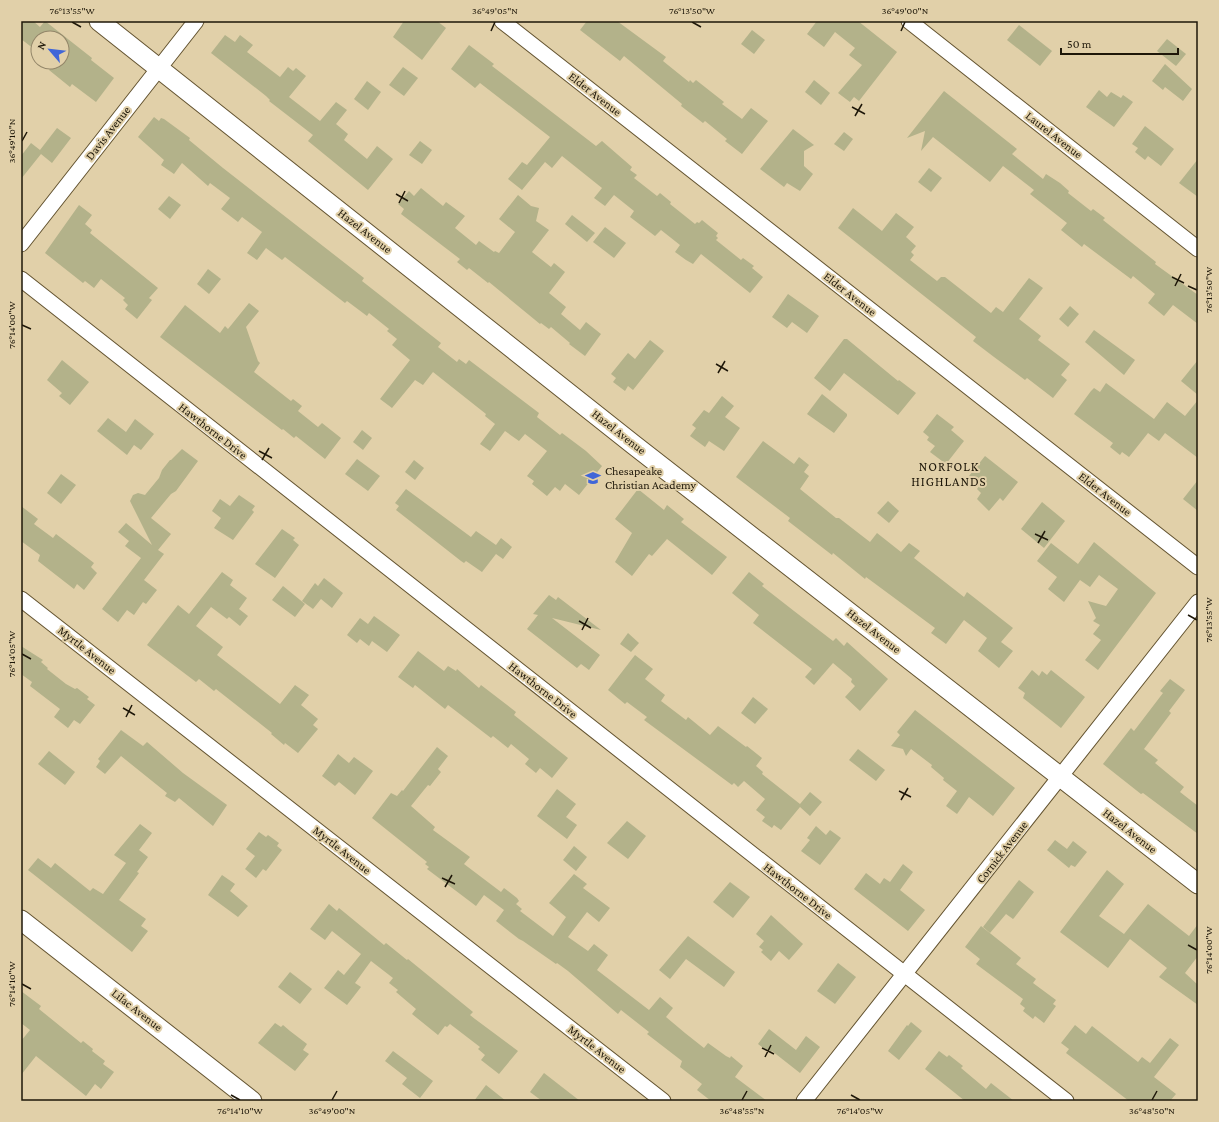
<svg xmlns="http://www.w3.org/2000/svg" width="1219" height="1122" font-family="'Crimson Pro',serif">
<rect width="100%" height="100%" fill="#e1d0a9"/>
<g fill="#b3b28a">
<polygon points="21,21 33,21 40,27 45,21 92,58 91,60 114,78 96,102 72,84 70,87 49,70 56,62 62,62 62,38 38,38 38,52 21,39"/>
<polygon points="404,21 437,21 446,28 422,60 393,37"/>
<polygon points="587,21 617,21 666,57 663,61 689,82 690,80 693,83 696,80 724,102 722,104 742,119 751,108 768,121 742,154 725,141 727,139 705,121 703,123 681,106 682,104 624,56 620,61 580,30"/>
<polygon points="817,21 858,21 897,52 859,101 854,97 850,102 838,93 862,65 849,55 855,48 835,32 824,47 807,34"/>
<polygon points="1019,25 1052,51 1040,66 1007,40"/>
<polygon points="752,30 765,40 754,54 741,44"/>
<polygon points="225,35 235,42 240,35 253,45 247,52 280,77 288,67 293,71 296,68 306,76 289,97 320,121 336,102 347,110 336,124 348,134 344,140 367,159 377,146 393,159 368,190 308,141 313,135 269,101 270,100 266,96 211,53"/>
<polygon points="1167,39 1186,54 1176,66 1157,51"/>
<polygon points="469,45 494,64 492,66 596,146 602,141 632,167 630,170 637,175 634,178 657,196 660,193 671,202 670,204 695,224 697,222 699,223 702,220 718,233 716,236 718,238 716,240 741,260 743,258 754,266 752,268 763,277 750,293 701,254 693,264 686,260 675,252 680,245 661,230 655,236 630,217 634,211 614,195 605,206 594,198 602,188 562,156 552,168 545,162 522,190 508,179 522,162 527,165 550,137 480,83 475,88 451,69"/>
<polygon points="1165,64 1192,89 1183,101 1165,87 1163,90 1152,81"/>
<polygon points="403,67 418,78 404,96 389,85"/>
<polygon points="814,80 830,93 821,105 805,92"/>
<polygon points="367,81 381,92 368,110 354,99"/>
<polygon points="1099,90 1107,97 1111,92 1121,98 1123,95 1133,102 1114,127 1086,107"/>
<polygon points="944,91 1017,149 1012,154 1043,179 1046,174 1060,183 1069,191 1068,193 1091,211 1093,209 1105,218 1103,220 1156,262 1155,264 1198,295 1198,324 1173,305 1164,316 1148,303 1155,294 1133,276 1131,279 1084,244 1082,247 1061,230 1067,223 1030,194 1034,190 1003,166 990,182 933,137 921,151 925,131 907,138"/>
<polygon points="154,117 159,121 161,118 164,119 190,138 189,140 223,168 364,278 362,281 441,343 438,347 457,362 459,359 466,364 469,360 539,413 537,417 560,435 562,433 586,451 602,466 579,495 565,484 560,491 555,487 547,496 532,484 534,481 527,476 547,451 525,434 519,441 505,431 490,451 480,444 495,424 485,416 486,414 433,372 423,385 415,380 392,408 380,399 410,360 392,345 397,339 387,331 389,329 369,313 367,316 347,301 345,303 285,257 282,260 266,248 257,260 247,253 262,232 242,217 238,222 221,209 230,198 210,183 208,186 182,163 174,174 161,165 164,160 138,137"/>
<polygon points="1145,126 1174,149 1161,166 1148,156 1145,160 1135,152 1138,148 1132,144"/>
<polygon points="57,128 71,138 52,163 41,154 21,179 21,156 31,143 40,150"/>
<polygon points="793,129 814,145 804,151 804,166 813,174 800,191 787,183 784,187 760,169"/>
<polygon points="844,132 853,139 844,151 834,144"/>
<polygon points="420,141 432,150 422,164 409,155"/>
<polygon points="1198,159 1198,197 1179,183"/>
<polygon points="929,168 942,178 931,192 918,182"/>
<polygon points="421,188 443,206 446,202 465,216 455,228 476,245 479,241 494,252 495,251 499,253 515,232 499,219 518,195 531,206 539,208 536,221 549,230 532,252 551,267 554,263 565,272 549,293 566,307 561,314 580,330 586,322 601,334 585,356 569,344 570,343 551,327 549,329 541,323 540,324 489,282 488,283 469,268 467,270 457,262 460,259 401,214 404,209 398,204 409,191 414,196"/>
<polygon points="169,196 181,205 170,219 158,209"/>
<polygon points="79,205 92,215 85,224 92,230 90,233 158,288 149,298 152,300 137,319 125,309 128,305 123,300 125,298 101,279 94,288 85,281 83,283 45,253"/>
<polygon points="853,208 882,231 896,213 914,227 906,237 916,246 911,252 914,255 910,260 937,281 941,277 945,277 991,313 996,307 1003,312 1029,278 1043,288 1019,319 1041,336 1038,340 1070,364 1061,375 1067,380 1053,398 1027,378 1025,380 994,357 973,341 976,337 838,228"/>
<polygon points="572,215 595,233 587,242 565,224"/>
<polygon points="605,227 626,243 614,258 593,242"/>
<polygon points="208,269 221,279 209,294 197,284"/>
<polygon points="788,294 819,316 807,333 792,322 787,328 772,317"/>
<polygon points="249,303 259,311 246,327 258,361 260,363 254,372 291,401 293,399 302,406 298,411 318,427 322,423 341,438 325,459 296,436 294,438 283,429 282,430 160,337 185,305 220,333 225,326 228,329"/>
<polygon points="1070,306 1079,314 1068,327 1059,319"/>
<polygon points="1094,330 1135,360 1124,375 1085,342"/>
<polygon points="844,339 847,339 898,381 899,380 916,393 898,415 844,373 830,391 814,378"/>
<polygon points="650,340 664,351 633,390 628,386 625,391 613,382 616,378 611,374 628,353 635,359"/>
<polygon points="62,360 89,382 70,405 59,396 62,393 47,380"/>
<polygon points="1198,360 1198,395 1181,381"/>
<polygon points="1106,383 1154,419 1167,402 1185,416 1198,400 1198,458 1165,433 1159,441 1148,433 1129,457 1122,452 1120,455 1110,447 1113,443 1074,414 1091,391 1094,388 1100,392"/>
<polygon points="822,394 847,414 847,416 834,433 807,414"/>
<polygon points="722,396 734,406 725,417 740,428 724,451 709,441 705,447 690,436 696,428 692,425 704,410 709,413"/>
<polygon points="937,414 954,427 951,430 964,441 946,464 930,452 935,446 927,440 929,437 923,432"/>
<polygon points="108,418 126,432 135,419 154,434 141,450 134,445 127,455 97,431"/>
<polygon points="362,430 372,438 363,450 353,442"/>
<polygon points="763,441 794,464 799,457 809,465 804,472 809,476 800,489 836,518 839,518 870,542 877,533 901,552 909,543 920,551 914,558 964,597 967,592 1013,628 1001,642 1013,651 999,668 978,651 987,638 964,620 946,644 931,633 935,628 866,577 865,579 833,553 832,555 788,521 790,518 736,477"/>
<polygon points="182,449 198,461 176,491 171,494 151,518 171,534 158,550 164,554 144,580 157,590 146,604 143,602 134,615 127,610 118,622 102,609 141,558 125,546 129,541 118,532 126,523 152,545 130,501 133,495 138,493 145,495 159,478 162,470 170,460 171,460"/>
<polygon points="985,456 1018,482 1003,501 1000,498 989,511 977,499 981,493 977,489 980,485 969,476"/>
<polygon points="357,459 380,476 368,491 345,474"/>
<polygon points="414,460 424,468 415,480 405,472"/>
<polygon points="61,474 76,485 61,504 47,493"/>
<polygon points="1198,480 1198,511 1183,499"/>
<polygon points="406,489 471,537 476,531 496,545 501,538 512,547 503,559 496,554 482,572 466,561 464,563 461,561 396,510 399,506 395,503"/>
<polygon points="638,489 664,510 667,505 684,519 681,522 727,557 712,575 667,539 652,556 649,554 632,576 615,562 632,533 615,519"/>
<polygon points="239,495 255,506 252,510 254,512 233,540 214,528 221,518 212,511 220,499 230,506"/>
<polygon points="888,501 899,511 889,523 877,513"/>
<polygon points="1042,502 1065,521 1044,548 1021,529"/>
<polygon points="21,506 38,519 34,524 53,538 56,534 94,563 91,567 97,573 84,590 77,584 74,589 38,561 40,555 21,541"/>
<polygon points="282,529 295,538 293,540 299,545 275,578 255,564"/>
<polygon points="1094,542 1156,593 1098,670 1085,660 1101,640 1093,634 1100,625 1093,621 1096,618 1088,601 1106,606 1118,589 1099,575 1090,587 1080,580 1064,602 1048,589 1057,577 1037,561 1051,543 1078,564"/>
<polygon points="222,572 233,580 230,585 247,598 239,609 248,616 240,626 229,617 227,619 211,607 196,626 223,647 217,655 280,704 295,685 309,695 301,705 318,719 313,725 318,729 298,753 285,743 284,745 271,734 272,733 216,689 214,691 199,679 196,682 147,645 178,605 189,614"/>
<polygon points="749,572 764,584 762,586 794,611 833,641 836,638 844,646 847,642 888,679 860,711 845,697 855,686 851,682 852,679 833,663 814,685 805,677 812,669 753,623 759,615 732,593"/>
<polygon points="324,578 343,593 332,608 321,599 313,609 302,601 315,583 318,586"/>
<polygon points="283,586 305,604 295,617 272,600"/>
<polygon points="549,595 556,600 558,597 601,630 552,618 600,655 589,670 581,664 577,668 527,629 538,615 533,614"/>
<polygon points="374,616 400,635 387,652 372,641 369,646 360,639 357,643 347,635 360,618 368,624"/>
<polygon points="628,633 639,643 631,652 620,644"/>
<polygon points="21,646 43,660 41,662 48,668 47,669 66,684 75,689 77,688 89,697 87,699 95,705 80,724 74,720 68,728 54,717 60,709 30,686 32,682 21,674"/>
<polygon points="418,651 444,671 448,666 456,671 457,669 479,688 481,685 516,712 514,715 568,758 552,778 540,768 536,773 525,764 529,759 511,744 508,748 493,736 491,738 448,705 445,709 415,685 413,688 398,677"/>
<polygon points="635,655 653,669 645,679 665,695 661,701 686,720 688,717 710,735 718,726 746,747 747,746 762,758 756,766 763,772 762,774 800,804 810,792 822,802 810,816 800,807 781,830 774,825 772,828 762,821 765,817 756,810 765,799 744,781 738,787 734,783 732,785 644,720 647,717 627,702 625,704 608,690"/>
<polygon points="1032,670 1039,676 1042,671 1047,675 1051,670 1085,697 1061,728 1023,698 1025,693 1018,688"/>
<polygon points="1170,679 1185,690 1169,711 1171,713 1144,749 1158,760 1155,763 1184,787 1180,792 1198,806 1198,834 1143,793 1141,794 1103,764 1131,728 1134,731 1163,693 1160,691"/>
<polygon points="753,697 768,709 755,724 741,713"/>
<polygon points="915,710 1015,788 993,816 969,797 957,814 946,806 957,791 943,780 944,778 931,767 932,765 911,749 906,756 903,749 891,746 900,735 897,732"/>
<polygon points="121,730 143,746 147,742 183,773 227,805 213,826 179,798 175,802 165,796 167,793 121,756 105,774 96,767 100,761 98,759"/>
<polygon points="437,747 448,756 438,769 441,772 430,786 428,785 411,806 435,827 433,830 470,857 464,864 501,892 504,888 517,898 519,901 516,904 522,909 520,911 553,936 566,917 549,903 574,874 587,884 583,888 610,908 599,922 587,912 568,937 588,951 594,944 608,955 597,970 649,1010 660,997 673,1008 666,1017 685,1033 704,1048 708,1043 726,1056 730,1058 731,1056 743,1066 735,1077 767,1101 711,1101 697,1090 702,1084 680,1067 682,1061 647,1034 649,1032 621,1010 618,1014 568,971 557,963 556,964 523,941 519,939 496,921 504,910 484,895 476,906 427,869 429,867 425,864 427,862 372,818 391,793 397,796 402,790 403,791"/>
<polygon points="858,749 885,770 876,781 849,760"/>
<polygon points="49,751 75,772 65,785 38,764"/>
<polygon points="338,754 349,763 354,757 373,771 355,795 339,782 335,786 322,776"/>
<polygon points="557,789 576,804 566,817 577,825 567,839 537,816"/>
<polygon points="627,821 646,836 628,859 607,843"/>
<polygon points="140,824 152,833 139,850 148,857 137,872 139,873 119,900 146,919 141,926 148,931 132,952 28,870 38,858 51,868 55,863 90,891 93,888 103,894 126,863 114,855"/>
<polygon points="816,826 826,835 830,830 841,838 820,865 801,851 810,840 807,838"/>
<polygon points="259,832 266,837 268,835 279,843 277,846 282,850 266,871 263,869 256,878 245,869 255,856 246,849"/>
<polygon points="1055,840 1067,849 1073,841 1087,852 1075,867 1071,865 1069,868 1047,850"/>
<polygon points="574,846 587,857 576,871 563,860"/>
<polygon points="903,864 913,872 900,890 925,910 908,931 854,889 866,873 880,884 884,878 890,882"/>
<polygon points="1107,870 1124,884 1099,916 1124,934 1148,904 1189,936 1198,924 1198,956 1185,973 1198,985 1198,1005 1159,977 1167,968 1130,939 1108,968 1060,932"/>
<polygon points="222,875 235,884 230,891 248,906 238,917 208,895"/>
<polygon points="1019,880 1034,892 1014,918 1013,919 1006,914 990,933 983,927"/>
<polygon points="730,882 750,897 733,918 713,902"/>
<polygon points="329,904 337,911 339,908 384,945 386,943 407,960 408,959 473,1012 470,1015 475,1019 518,1051 499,1074 481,1060 485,1055 478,1049 480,1047 450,1024 447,1027 445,1026 438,1035 412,1014 416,1009 396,992 398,990 389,983 393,978 371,961 355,983 361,987 347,1005 324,988 338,970 344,975 361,954 332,931 325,940 310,929"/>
<polygon points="771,915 803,944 789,960 779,951 771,961 761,952 763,950 759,947 764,941 756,934"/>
<polygon points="981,926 1021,958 1016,964 1036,979 1033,983 1056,1000 1053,1004 1056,1006 1044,1023 1035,1016 1033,1019 1023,1011 1025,1008 1020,1004 1023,999 976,964 980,959 965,947"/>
<polygon points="688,936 735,972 724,987 686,959 670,979 659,970"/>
<polygon points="838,963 856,977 835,1004 817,991"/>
<polygon points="290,972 312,989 300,1004 278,987"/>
<polygon points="21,991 41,1006 39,1009 81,1043 83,1041 93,1049 92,1051 105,1061 103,1064 114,1072 101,1089 95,1084 86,1096 36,1056 21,1075 21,1041 30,1030 21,1023"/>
<polygon points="911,1022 922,1031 899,1060 888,1051 907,1025 908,1026"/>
<polygon points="275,1023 281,1027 283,1025 290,1031 307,1044 303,1050 309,1054 295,1071 258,1043"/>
<polygon points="1075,1025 1086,1034 1092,1026 1138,1062 1142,1057 1150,1063 1170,1038 1179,1045 1154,1077 1176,1094 1170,1101 1129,1101 1066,1053 1069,1049 1061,1043"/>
<polygon points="769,1029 796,1050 806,1036 820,1047 800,1073 772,1051 770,1053 758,1044"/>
<polygon points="393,1051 433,1081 420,1098 402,1084 407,1078 385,1061"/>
<polygon points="939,1051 947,1057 949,1055 963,1066 961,1068 986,1089 991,1083 1014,1101 965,1101 925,1069"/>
<polygon points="544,1073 580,1101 542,1101 530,1092"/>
<polygon points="486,1085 506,1101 474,1101"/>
</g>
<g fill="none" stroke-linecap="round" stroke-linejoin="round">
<g stroke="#635330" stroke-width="17">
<g id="minor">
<polyline points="502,21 1198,567"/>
<polyline points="909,21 1198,249"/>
<polyline points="21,244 196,21"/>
<polyline points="21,279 1066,1101"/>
<polyline points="21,599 663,1101"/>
<polyline points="804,1101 1198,602"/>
</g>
</g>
<g stroke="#635330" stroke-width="21">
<g id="tertiary">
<polyline points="99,21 634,445 1198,884"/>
<polyline points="21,920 252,1101"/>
</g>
</g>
<use href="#minor" stroke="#fff" stroke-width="15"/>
<use href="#tertiary" stroke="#fff" stroke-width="19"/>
</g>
<path fill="none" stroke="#1e1709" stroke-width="1.5" d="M72,22L81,27M692,22L701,27M491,31L495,22M901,31L905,22M852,107L865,114M855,116L862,104M22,141L27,132M396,194L408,201M399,203L405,191M1172,277L1184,283M1175,286L1181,274M1188,286L1197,290M22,325L31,329M716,364L728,371M718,373L725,361M259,451L272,458M262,460L269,448M1035,534L1048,540M1038,543L1045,531M1188,615L1197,620M579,621L591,628M582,630L588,618M22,654L31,659M123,708L135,715M126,717L132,705M899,791L911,797M901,800L908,788M442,878L455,884M445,887L452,875M1188,945L1197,950M22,984L31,989M762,1048L774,1054M765,1057L771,1045M231,1095L240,1100M851,1095L860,1100M332,1100L337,1091M742,1100L747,1091M1152,1100L1157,1091"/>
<defs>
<g id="school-bare" transform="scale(1.2)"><path d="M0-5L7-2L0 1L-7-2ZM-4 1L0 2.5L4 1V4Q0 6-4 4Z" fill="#4066d8" stroke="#e1d0a9" stroke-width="2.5" paint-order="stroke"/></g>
</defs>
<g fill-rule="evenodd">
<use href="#school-bare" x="593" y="478"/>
</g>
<g text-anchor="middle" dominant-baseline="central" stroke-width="4" stroke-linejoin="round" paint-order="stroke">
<g font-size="12" fill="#1e1709" stroke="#e1d0a9">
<text transform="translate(595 94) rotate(38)">Elder Avenue</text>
<text transform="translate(108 133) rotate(-52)">Davis Avenue</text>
<text transform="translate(1054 135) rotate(38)">Laurel Avenue</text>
<text transform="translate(365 231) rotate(38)">Hazel Avenue</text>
<text transform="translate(850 294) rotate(38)">Elder Avenue</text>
<text transform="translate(213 431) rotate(38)">Hawthorne Drive</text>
<text transform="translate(619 432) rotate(38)">Hazel Avenue</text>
<text transform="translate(1105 494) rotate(38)">Elder Avenue</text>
<text transform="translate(874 631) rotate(38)">Hazel Avenue</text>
<text transform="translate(87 650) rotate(38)">Myrtle Avenue</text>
<text transform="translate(543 690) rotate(38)">Hawthorne Drive</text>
<text transform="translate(1130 831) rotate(38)">Hazel Avenue</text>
<text transform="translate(342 850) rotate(38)">Myrtle Avenue</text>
<text transform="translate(1002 852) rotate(-52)">Cornick Avenue</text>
<text transform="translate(798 891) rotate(38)">Hawthorne Drive</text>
<text transform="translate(137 1010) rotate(38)">Lilac Avenue</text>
<text transform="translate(597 1049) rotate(38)">Myrtle Avenue</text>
</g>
<g font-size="12" fill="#1e1709" stroke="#e1d0a9" text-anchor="start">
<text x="605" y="471">Chesapeake<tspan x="605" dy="14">Christian Academy</tspan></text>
</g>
<g font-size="13" letter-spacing="1" fill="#1e1709" stroke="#e1d0a9">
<text x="949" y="466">NORFOLK<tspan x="949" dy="15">HIGHLANDS</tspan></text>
</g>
</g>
<rect width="1219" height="1122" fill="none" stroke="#e1d0a9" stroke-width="44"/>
<g transform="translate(50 50) rotate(298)"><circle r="19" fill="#e1d0a9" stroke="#938669"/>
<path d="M0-3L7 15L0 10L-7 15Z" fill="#4066d8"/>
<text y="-6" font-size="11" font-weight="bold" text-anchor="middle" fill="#1e1709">N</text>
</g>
<path d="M1061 48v6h117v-6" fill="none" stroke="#1e1709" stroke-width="2"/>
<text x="1067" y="48" font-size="12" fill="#1e1709" stroke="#e1d0a9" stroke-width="3" paint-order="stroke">50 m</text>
<rect x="22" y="22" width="1175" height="1078" fill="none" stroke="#1e1709" stroke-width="1.5"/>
<g font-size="10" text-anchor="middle" fill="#1e1709">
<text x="72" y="14">76°13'55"W</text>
<text x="495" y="14">36°49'05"N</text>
<text x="692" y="14">76°13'50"W</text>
<text x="905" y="14">36°49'00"N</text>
<text transform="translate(11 141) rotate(-90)" y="4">36°49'10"N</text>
<text transform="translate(1208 290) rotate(-90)" y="4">76°13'50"W</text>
<text transform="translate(11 325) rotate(-90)" y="4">76°14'00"W</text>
<text transform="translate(1208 620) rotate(-90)" y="4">76°13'55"W</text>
<text transform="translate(11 654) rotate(-90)" y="4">76°14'05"W</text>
<text transform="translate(1208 950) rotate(-90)" y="4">76°14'00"W</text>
<text transform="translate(11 984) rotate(-90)" y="4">76°14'10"W</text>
<text x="240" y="1114">76°14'10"W</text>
<text x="332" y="1114">36°49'00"N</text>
<text x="742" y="1114">36°48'55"N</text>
<text x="860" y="1114">76°14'05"W</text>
<text x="1152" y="1114">36°48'50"N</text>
</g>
</svg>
